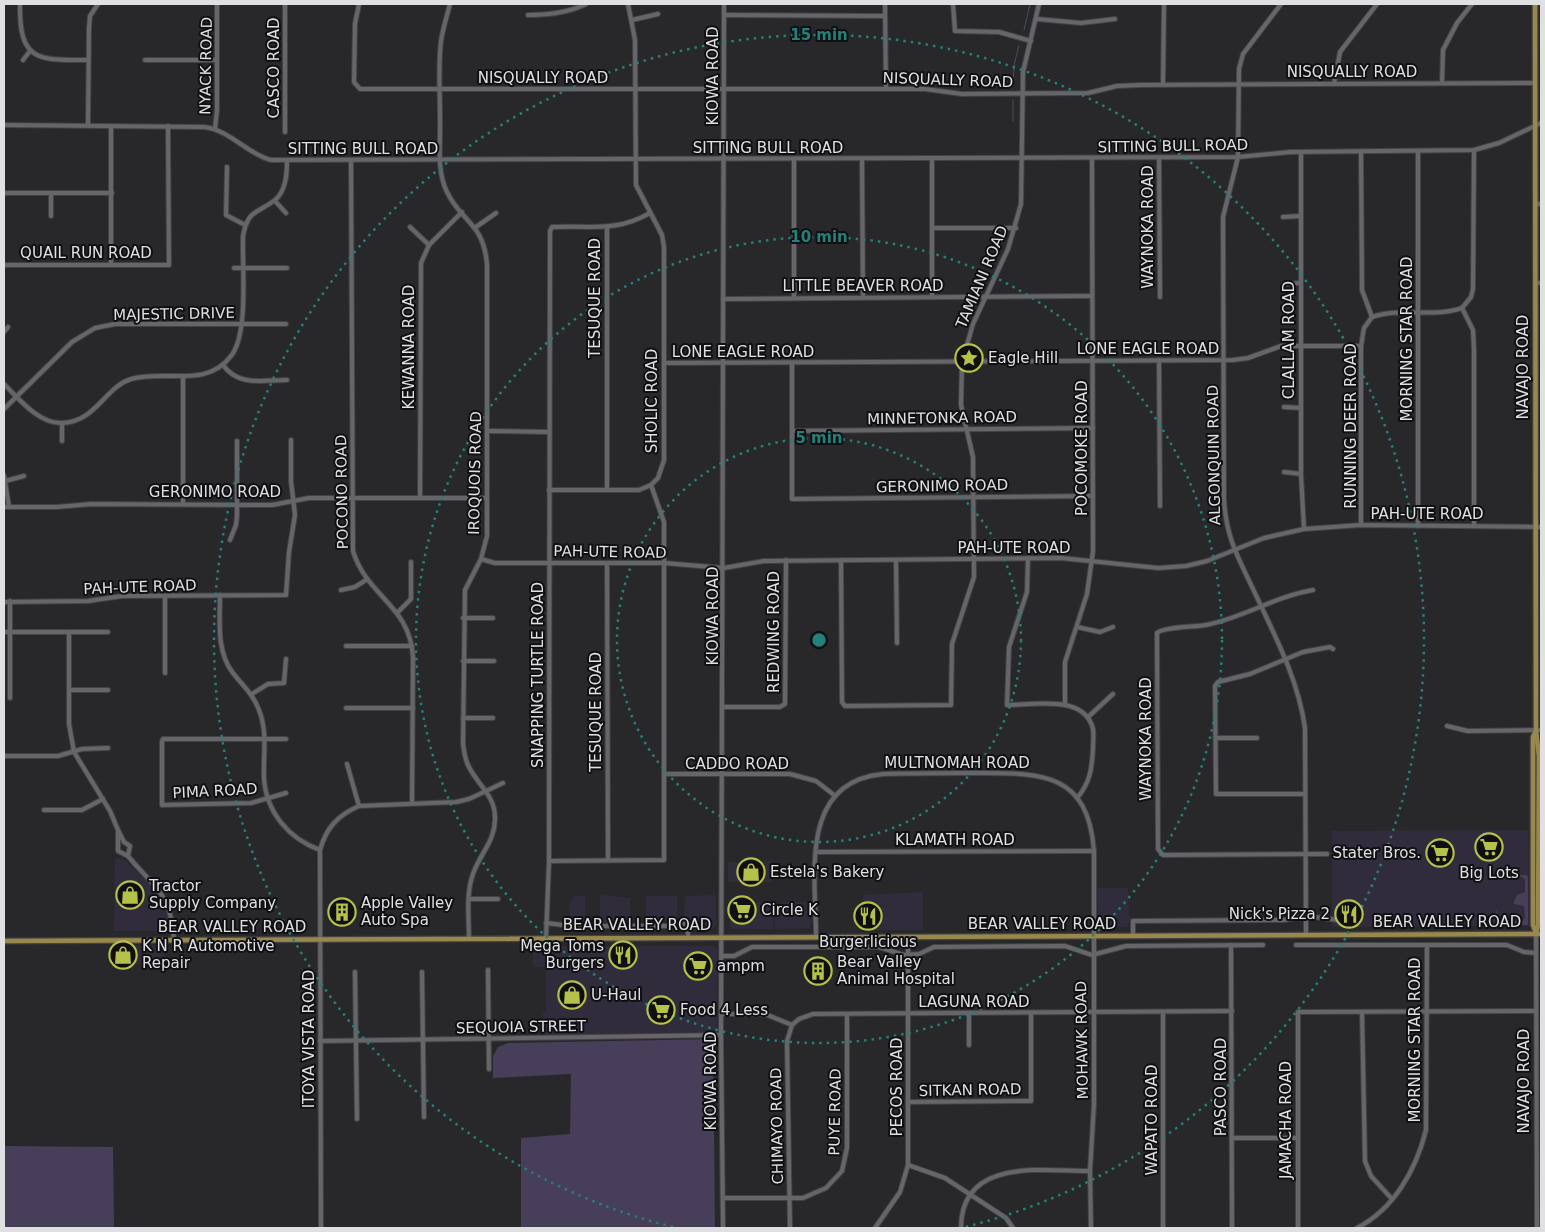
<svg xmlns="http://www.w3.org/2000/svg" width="1545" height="1232" font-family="'DejaVu Sans',sans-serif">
<rect width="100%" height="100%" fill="#28272a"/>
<g fill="#312c3c">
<polygon points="1528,830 1529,926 1332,927 1332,831"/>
<polygon points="115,858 123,859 161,895 169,920 167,931 114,931"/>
<polygon points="771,861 771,882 728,882 728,862"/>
<polygon points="1097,888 1128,888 1129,916 1131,919 1127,927 1098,927"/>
<polygon points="923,892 923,930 863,930 863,895"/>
<polygon points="600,895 630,898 630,923 600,923"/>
<polygon points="716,895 716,926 710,930 695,930 689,922 684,920 685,896"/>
<polygon points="574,896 585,896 585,923 576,924 576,918 570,916 569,902 574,899"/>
<polygon points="646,896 677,896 677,920 646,921"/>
<polygon points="729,902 773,902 773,929 730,929"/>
<polygon points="782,902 811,902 810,928 775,929 774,915 782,915"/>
<polygon points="116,946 164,946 165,968 152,968 152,958 143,958 142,964 116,964"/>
<polygon points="533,946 714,946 717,950 717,1032 543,1035 543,1013 546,1013 546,967 533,967"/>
</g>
<g fill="#473e59">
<polygon points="1514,875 1527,875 1528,877 1528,925 1495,926 1496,909 1500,921 1521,921 1525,918 1524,906 1514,904 1514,902 1517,895 1525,892 1525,880 1522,877"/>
<polygon points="713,1039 715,1228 521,1228 521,1138 570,1134 571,1074 493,1078 493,1056 498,1047 508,1043"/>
<polygon points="4,1146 113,1147 114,1228 4,1228"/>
</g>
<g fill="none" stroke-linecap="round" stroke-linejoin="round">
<g stroke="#435060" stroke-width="1">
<polyline points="1024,30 1030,4"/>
<polyline points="1013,85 1014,65 1019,45"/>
<polyline points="1013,100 1013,121"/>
</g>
<g stroke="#434245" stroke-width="6">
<g id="minor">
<path d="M20,4C19,62 38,60 88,60"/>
<polyline points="285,4 285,132"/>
<polyline points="359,4 355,24 354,82 360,89 925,89 962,94 1088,93 1117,86 1140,85 1535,83"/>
<path d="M450,4C447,16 443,28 441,41C438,66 440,92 440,117C441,142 436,170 447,192C462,223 483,222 487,264V536L481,559L465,590L463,744C464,752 465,760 469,767C478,785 495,796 495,817C496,842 478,855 472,877C466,896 469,920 469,939"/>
<polyline points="885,4 886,89"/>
<polyline points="953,4 955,31 999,32 1031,41"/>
<path d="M1281,4L1243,54L1239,69L1238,157L1223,217L1224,499C1226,537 1237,555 1253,589C1274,634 1298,678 1305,728L1306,935"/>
<path d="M528,15C548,15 568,13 586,4"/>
<polyline points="725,15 885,16"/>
<polyline points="1037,19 1081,23 1115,19"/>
<polyline points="632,20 658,14"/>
<polyline points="23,60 30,51"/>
<polyline points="145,60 217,60"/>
<polyline points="1442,83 1443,50 1457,23 1472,4"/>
<polyline points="1163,84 1164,4"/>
<polyline points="1334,84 1340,52 1377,4"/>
<path d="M4,125L204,127C230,130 247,154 271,160L1238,157L1290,152L1474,150L1499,143L1541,123"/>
<polyline points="88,125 89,28 90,16 98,4"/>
<polyline points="111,126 111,265"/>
<polyline points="215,129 217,110 217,4"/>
<polyline points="1301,152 1301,474 1304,529"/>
<polyline points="1361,152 1362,290 1372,317"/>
<polyline points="1418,152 1418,526"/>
<polyline points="1159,158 1160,297"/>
<polyline points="862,159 863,297"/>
<path d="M351,160L353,551C367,597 410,605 413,657L412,803"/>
<polyline points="227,167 226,215 245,225"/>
<polyline points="4,193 112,193"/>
<polyline points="275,201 286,213"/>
<polyline points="1536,204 1541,204"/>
<polyline points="51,216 51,193"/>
<polyline points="1283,217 1300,216"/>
<polyline points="410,227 429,245"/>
<polyline points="476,227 496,213"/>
<polyline points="932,228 1016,228"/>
<polyline points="4,265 169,265 168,126"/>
<polyline points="234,268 287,268"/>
<polyline points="1536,283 1541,283"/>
<polyline points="1284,284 1301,283"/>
<polyline points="932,297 932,159"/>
<polyline points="794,298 794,159"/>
<polyline points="723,299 1092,296"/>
<polyline points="1462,308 1473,330 1474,350 1474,526"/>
<polyline points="1462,308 1471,297 1473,289 1474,150"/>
<path d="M1372,317C1402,307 1433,318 1462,308"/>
<polyline points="4,332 8,327"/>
<polyline points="1159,360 1160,506"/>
<polyline points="664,363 1233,360 1248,358 1281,346 1361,346"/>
<polyline points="792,363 792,499 1093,496"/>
<path d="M223,365C239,387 262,380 287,380"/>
<path d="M4,384C19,399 39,424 62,423C96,422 105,387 131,379C165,369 206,389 231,356C249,334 242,266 243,236C248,209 257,214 275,200C286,191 287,174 287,160"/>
<polyline points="1284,407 1301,408"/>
<polyline points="4,409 72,342 95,328 115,324 286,324"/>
<polyline points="62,423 62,441"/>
<polyline points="487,431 549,432"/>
<polyline points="792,431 1093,428"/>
<polyline points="1284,472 1301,474"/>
<polyline points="4,475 9,507"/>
<polyline points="5,481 24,476"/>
<polyline points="549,490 639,490 651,485"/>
<polyline points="607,490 607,227"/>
<polyline points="420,498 421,263 429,245 462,212"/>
<polyline points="183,504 183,376"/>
<polyline points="4,507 57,507 91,504 272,505 309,498 487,498"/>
<polyline points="1361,525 1361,346 1364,328 1372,317"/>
<polyline points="230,540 236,525 237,516 237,441"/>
<path d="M1028,558L1027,592L1009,647L1007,705C1034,705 1085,694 1093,729C1094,735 1093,742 1093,748C1092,769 1090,783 1077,798"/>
<polyline points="481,559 495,563 664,563 724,568 764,561 1061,558 1158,568 1186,566 1207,561 1264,538 1304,529 1361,525 1541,527"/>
<polyline points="841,560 842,702 845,706 951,705 952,644 974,577 973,457 961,405 962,362 973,324 1008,249 1021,204 1023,72 1039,4"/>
<polyline points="896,560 897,643"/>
<polyline points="607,563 608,860"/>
<polyline points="341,590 355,587 366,580"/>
<path d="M1313,590C1273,597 1243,618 1206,625C1196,627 1162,627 1157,633L1158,849L1163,855L1327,854"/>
<path d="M220,595C220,620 216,652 233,673C243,686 253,694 259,710C268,733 263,755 264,778C266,812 289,839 320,850"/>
<polyline points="4,602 88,601 122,596 286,595 289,552 295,515 291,481 291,440"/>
<polyline points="398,612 411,599 411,562"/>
<polyline points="463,618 493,618"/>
<polyline points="1077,627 1100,632 1113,627"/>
<polyline points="4,632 108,632"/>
<polyline points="69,632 69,724 74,752 110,811 118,830"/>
<polyline points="346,646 412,646"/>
<polyline points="463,661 494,661"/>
<polyline points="165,673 165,596"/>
<polyline points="69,690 108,690"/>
<polyline points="252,694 268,684 284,683 286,659"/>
<polyline points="10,698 10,601"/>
<polyline points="1065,704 1065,662 1087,594 1093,551 1092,158"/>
<polyline points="724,707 780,707 785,704 786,560"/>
<polyline points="346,708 413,708"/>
<polyline points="1088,717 1113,694"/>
<polyline points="463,718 493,718"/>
<polyline points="1447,726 1468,731 1541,730"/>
<polyline points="1217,738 1257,738"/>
<polyline points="4,756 58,756 82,749 108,748"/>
<polyline points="347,764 359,806"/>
<polyline points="664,774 790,774 816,781 834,795"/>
<polyline points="286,793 251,803 162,805 162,742 163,739 286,739"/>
<polyline points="1305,794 1216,794 1215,686 1218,682 1250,674 1303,652 1330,647 1333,649"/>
<polyline points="44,810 82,810 103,799"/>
<polygon points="118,830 124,842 130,846 128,856 118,851"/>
<polyline points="816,852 1094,851"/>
<path d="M128,856C155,889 171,892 174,940"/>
<polyline points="549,861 664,860 664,522 651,485 658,478 664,460 664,247 662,235 636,185 635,40 628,4"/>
<polyline points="469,899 498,899"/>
<polyline points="546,923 572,926 671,926 683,923 688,926 688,937"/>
<polyline points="1536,934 1537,1228"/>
<polyline points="1133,936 1133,921 1284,920 1306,916 1338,920"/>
<path d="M816,937C816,876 798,782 883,774C914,773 944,773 975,773C1040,773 1088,771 1094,851V1104L1090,1171L1091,1228"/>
<path d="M546,938L549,861L550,231L552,227C590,225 615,233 650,213"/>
<polyline points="1231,945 1232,1228"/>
<polyline points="1296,945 1507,945 1524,952 1536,953"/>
<polyline points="722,956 734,956 752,947 879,947 904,955 919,954 934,947 1065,946 1092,955 1126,946 1263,945"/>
<polyline points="488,970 489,1069"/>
<polyline points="355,972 357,1119"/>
<polyline points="422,972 424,1117"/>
<polyline points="1163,1012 1163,1228"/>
<polyline points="1362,1012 1365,1161 1371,1176 1392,1199"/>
<polyline points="969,1013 969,1045"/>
<polyline points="722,1014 765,1014 792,1025 799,1019 813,1014 1232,1011"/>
<polyline points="320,1041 721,1035"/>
<polyline points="909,1102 1031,1101 1031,1013"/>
<polyline points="1232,1138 1297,1138"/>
<polyline points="908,1165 945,1178 1006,1218 1013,1228"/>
<polyline points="723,1198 803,1198 826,1188 842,1171 847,1148 847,1014"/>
<path d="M321,1228L320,850C326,828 338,815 359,806L456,802L469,799L503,783"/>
<polyline points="723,1228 721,1035 724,4"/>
<polyline points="790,1228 787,1041 792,1025"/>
<polyline points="875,1228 900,1192 908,1165 908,937"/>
<path d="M961,1228C961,1157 1043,1171 1090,1171"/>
<polyline points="1298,1228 1298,1012 1536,1011"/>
<path d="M1357,1228C1394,1209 1416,1170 1426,1130L1427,945"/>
</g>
</g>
<g stroke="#434245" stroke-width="7">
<g id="major">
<polyline points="1535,4 1536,731 1539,756 1538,925 1536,934"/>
<polyline points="1536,933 1533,925 1533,737 1536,731"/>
<polyline points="4,941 1541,934"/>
</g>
</g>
<use href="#minor" stroke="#666569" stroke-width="4"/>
<use href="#major" stroke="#99884b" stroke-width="4.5"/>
</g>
<g fill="none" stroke="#24807a" stroke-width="2.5" stroke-dasharray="2.5 5">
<circle cx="819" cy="640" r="202"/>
<circle cx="819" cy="640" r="403"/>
<path d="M673 1227A605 605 0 1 1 965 1227"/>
</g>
<defs>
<g id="sight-ring" transform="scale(1.4375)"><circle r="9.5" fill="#101012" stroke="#b6c149" stroke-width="1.5"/><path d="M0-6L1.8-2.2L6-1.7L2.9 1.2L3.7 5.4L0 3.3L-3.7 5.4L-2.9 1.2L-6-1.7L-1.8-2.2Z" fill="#b6c149"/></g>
<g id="supermarket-ring" transform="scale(1.4375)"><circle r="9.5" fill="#101012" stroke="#b6c149" stroke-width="1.5"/><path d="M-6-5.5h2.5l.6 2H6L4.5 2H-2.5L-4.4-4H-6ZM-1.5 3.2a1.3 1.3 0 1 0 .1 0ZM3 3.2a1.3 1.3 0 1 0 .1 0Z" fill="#b6c149"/></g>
<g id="shop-ring" transform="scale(1.4375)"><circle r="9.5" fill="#101012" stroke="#b6c149" stroke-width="1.5"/><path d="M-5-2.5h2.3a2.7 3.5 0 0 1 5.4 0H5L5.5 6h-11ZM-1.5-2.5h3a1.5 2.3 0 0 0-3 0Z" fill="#b6c149"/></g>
<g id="building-ring" transform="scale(1.4375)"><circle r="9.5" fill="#101012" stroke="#b6c149" stroke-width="1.5"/><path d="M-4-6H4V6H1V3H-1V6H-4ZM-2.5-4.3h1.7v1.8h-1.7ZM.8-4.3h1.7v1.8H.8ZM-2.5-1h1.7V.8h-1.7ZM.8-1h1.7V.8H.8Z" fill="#b6c149"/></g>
<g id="restaurant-ring" transform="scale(1.4375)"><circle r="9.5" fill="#101012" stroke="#b6c149" stroke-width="1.5"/><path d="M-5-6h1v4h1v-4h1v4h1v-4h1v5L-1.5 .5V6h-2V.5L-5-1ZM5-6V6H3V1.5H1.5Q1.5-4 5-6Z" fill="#b6c149"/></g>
</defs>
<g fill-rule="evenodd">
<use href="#sight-ring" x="969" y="358"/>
<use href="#supermarket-ring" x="1489" y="847"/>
<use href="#supermarket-ring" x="1440" y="853"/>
<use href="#shop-ring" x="751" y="872"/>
<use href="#shop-ring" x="130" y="895"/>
<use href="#supermarket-ring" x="742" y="910"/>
<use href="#building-ring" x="342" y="912"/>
<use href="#restaurant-ring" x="1349" y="914"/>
<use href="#restaurant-ring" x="868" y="916"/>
<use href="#shop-ring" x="123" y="955"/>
<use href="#restaurant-ring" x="623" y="955"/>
<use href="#supermarket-ring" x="698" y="966"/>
<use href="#building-ring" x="818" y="971"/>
<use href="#shop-ring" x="572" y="995"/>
<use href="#supermarket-ring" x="661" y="1010"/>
</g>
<g text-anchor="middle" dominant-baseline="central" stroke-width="4" stroke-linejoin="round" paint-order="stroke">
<g font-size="15" fill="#e0dfe2" stroke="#101012">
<text transform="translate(206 66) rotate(-89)">NYACK ROAD</text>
<text transform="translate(274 68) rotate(-90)">CASCO ROAD</text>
<text x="1352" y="72">NISQUALLY ROAD</text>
<text transform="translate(713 76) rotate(-90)">KIOWA ROAD</text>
<text x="543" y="78">NISQUALLY ROAD</text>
<text transform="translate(948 80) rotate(2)">NISQUALLY ROAD</text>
<text transform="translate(1173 146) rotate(-1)">SITTING BULL ROAD</text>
<text x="768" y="148">SITTING BULL ROAD</text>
<text x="363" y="149">SITTING BULL ROAD</text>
<text transform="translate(1148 227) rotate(-90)">WAYNOKA ROAD</text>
<text x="86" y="253">QUAIL RUN ROAD</text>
<text transform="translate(982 277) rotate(-67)">TAMIANI ROAD</text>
<text x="863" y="286">LITTLE BEAVER ROAD</text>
<text transform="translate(595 298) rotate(-90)">TESUQUE ROAD</text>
<text transform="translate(174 314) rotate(-1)">MAJESTIC DRIVE</text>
<text transform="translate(1407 339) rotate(-90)">MORNING STAR ROAD</text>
<text transform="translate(1289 340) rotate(-90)">CLALLAM ROAD</text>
<text transform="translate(409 347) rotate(-90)">KEWANNA ROAD</text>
<text x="1148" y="349">LONE EAGLE ROAD</text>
<text x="743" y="352">LONE EAGLE ROAD</text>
<text transform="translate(1523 367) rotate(-90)">NAVAJO ROAD</text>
<text transform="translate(652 401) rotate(-90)">SHOLIC ROAD</text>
<text transform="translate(942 418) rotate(-1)">MINNETONKA ROAD</text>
<text transform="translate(1351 426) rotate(-90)">RUNNING DEER ROAD</text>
<text transform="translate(1082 448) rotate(-90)">POCOMOKE ROAD</text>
<text transform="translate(1214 455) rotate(-91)">ALGONQUIN ROAD</text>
<text transform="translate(475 473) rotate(-89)">IROQUOIS ROAD</text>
<text transform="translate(942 486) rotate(-1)">GERONIMO ROAD</text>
<text x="215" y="492">GERONIMO ROAD</text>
<text transform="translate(342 492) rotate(-91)">POCONO ROAD</text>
<text x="1427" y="514">PAH-UTE ROAD</text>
<text x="1014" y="548">PAH-UTE ROAD</text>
<text transform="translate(610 552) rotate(1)">PAH-UTE ROAD</text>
<text transform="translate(140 587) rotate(-2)">PAH-UTE ROAD</text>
<text transform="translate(713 616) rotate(-90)">KIOWA ROAD</text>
<text transform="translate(774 632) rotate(-90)">REDWING ROAD</text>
<text transform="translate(538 675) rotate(-90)">SNAPPING TURTLE ROAD</text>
<text transform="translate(596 712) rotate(-90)">TESUQUE ROAD</text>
<text transform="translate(1146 739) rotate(-90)">WAYNOKA ROAD</text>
<text x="957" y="763">MULTNOMAH ROAD</text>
<text x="737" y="764">CADDO ROAD</text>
<text transform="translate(215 791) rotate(-3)">PIMA ROAD</text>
<text x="955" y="840">KLAMATH ROAD</text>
<text x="1447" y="922">BEAR VALLEY ROAD</text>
<text x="1042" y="924">BEAR VALLEY ROAD</text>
<text x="637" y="925">BEAR VALLEY ROAD</text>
<text x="232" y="927">BEAR VALLEY ROAD</text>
<text x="974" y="1002">LAGUNA ROAD</text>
<text transform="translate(521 1027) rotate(-1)">SEQUOIA STREET</text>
<text transform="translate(309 1039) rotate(-90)">ITOYA VISTA ROAD</text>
<text transform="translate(1082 1040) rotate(-91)">MOHAWK ROAD</text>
<text transform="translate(1415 1040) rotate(-90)">MORNING STAR ROAD</text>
<text transform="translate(711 1081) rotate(-90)">KIOWA ROAD</text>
<text transform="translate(1524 1081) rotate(-90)">NAVAJO ROAD</text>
<text transform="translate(897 1087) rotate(-90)">PECOS ROAD</text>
<text transform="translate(1221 1087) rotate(-90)">PASCO ROAD</text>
<text transform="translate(970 1090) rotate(-1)">SITKAN ROAD</text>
<text transform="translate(835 1112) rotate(-89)">PUYE ROAD</text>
<text transform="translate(1152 1120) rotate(-90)">WAPATO ROAD</text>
<text transform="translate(1286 1120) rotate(-90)">JAMACHA ROAD</text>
<text transform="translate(777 1126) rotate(-91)">CHIMAYO ROAD</text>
</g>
<g font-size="15" fill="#e0dfe2" stroke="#101012" text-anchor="start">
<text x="988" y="358">Eagle Hill</text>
<text x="1421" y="853" text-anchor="end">Stater Bros.</text>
<text x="770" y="872">Estela's Bakery</text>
<text x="1489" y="873" text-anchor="middle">Big Lots</text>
<text x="149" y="886">Tractor<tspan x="149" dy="17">Supply Company</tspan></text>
<text x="361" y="903">Apple Valley<tspan x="361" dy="17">Auto Spa</tspan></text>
<text x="761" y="910">Circle K</text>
<text x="1330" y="914" text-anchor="end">Nick's Pizza 2</text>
<text x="868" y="942" text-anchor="middle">Burgerlicious</text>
<text x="142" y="946">K N R Automotive<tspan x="142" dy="17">Repair</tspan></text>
<text x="604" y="946" text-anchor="end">Mega Toms<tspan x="604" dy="17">Burgers</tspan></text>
<text x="837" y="962">Bear Valley<tspan x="837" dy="17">Animal Hospital</tspan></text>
<text x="717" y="966">ampm</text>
<text x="591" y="995">U-Haul</text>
<text x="680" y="1010">Food 4 Less</text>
</g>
</g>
<circle cx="819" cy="640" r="8" fill="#24807a" stroke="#101012" stroke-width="2.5"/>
<g font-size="15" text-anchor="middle" font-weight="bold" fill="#24807a" stroke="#101012" stroke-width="4" stroke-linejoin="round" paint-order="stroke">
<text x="819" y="40">15 min</text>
<text x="819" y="242">10 min</text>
<text x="819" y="443">5 min</text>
</g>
<rect width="1545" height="1232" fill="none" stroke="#e0dfe2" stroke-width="10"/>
</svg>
